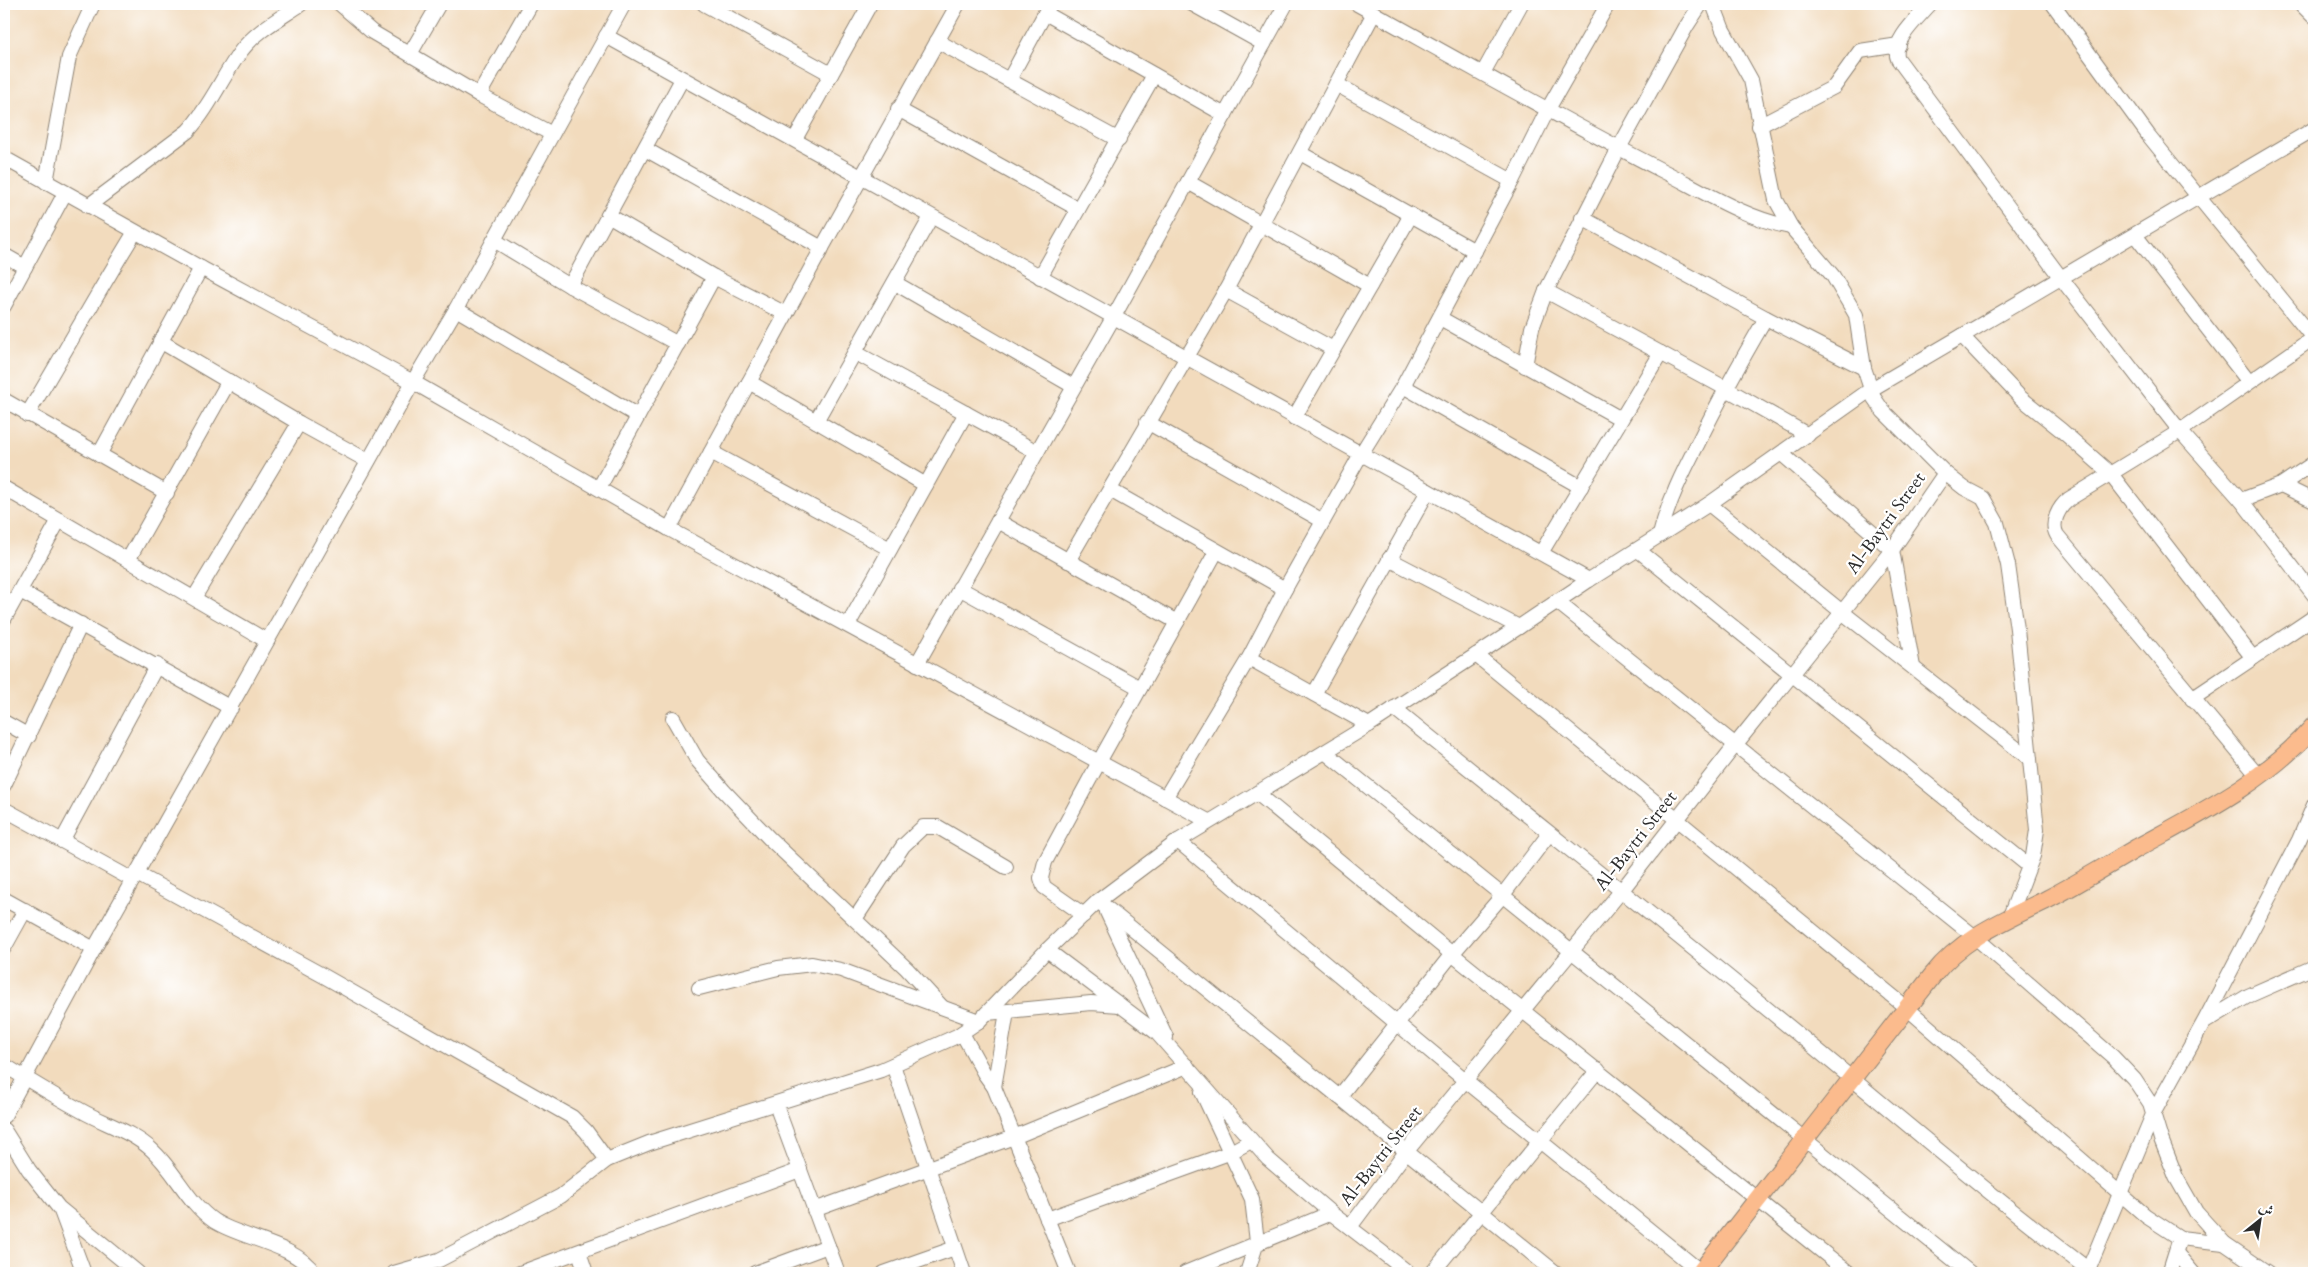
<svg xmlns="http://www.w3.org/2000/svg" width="2318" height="1277" font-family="Cardo,Amiri,serif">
<rect width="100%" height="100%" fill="#fff"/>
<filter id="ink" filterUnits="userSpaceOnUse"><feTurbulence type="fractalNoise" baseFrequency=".02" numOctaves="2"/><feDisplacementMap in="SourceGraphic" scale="10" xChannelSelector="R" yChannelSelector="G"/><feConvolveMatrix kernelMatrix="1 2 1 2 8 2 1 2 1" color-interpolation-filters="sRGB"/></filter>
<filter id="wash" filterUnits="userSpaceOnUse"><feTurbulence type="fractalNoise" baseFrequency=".0096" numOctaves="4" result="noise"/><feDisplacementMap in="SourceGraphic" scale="20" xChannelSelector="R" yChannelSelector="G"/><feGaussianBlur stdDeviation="1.12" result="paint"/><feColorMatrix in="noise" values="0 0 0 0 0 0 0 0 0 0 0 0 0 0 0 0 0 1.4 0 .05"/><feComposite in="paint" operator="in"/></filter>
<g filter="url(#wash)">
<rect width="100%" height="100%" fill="#f2dbbd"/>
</g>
<g filter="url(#ink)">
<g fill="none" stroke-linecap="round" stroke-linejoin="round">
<g stroke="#8e8374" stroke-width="16">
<g id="minor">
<polyline points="340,4 372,32 479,95 552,134"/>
<polyline points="704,4 831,74"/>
<polyline points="1192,4 1264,44"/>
<path d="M1357,4C1458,60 1560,118 1663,171C1703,191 1746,219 1791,227"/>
<polyline points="1713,4 1723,30 1751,80 1776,200 1791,227 1833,276 1856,315 1864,368 1874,398 1883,411 1945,473 1964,488 1983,498 1997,523 2008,565 2017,629 2037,830 2033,856 2010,916"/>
<path d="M1930,4C1920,16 1890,42 1898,59L2061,278L2180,431L2241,500L2314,595"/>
<polyline points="2053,4 2149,136 2314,339"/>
<polyline points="2301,4 2314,17"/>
<polyline points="1045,13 1225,115"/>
<polyline points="606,36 1589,580"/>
<polyline points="937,41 1119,140"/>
<polyline points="410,54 439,4"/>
<polyline points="1483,73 1521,4"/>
<polyline points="1009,80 1050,4"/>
<polyline points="1336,84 1512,181"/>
<polyline points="479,95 531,4"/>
<polyline points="898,109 1078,209"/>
<polyline points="1759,126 1834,87 1860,51 1899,45"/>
<polyline points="795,139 870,4"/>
<polyline points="645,149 822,248"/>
<polyline points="1300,153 1475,251"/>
<polyline points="4,158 201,268 413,382 669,529 1208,821"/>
<polyline points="46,182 69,57 93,4"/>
<polyline points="1188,182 1370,286"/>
<path d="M88,206L188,131C210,107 222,77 241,51C256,31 281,18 301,4"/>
<polyline points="608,215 714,277 786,314"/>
<polyline points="1582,218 1766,318 1864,368"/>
<polyline points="2135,235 2249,382"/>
<polyline points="494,240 570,286 678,344"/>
<polyline points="4,255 25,267"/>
<polyline points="1040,277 1154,75"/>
<polyline points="895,283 1073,386"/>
<polyline points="570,286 682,79"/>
<polyline points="1226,290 1333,349"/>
<polyline points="1546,291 1725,388 1808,435"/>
<polyline points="4,306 65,193"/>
<polyline points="456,309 638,416"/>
<polyline points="1440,318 1621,419"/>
<polyline points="1962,336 2021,398 2061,430 2111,474 2253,658"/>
<polyline points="160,341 299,423 368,461"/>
<polyline points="856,353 1037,452"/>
<polyline points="1525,366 1532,328 1546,291 1619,148 1686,27 1701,4"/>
<polyline points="749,382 926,485"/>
<polyline points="1403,386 1581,487"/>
<polyline points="4,400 167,493"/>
<path d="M27,415C64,354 98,292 135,232"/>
<polyline points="1294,418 1411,215"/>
<polyline points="816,421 931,217"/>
<polyline points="1147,422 1323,521"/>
<polyline points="711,452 890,549"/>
<polyline points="1782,454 1892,550 1913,667"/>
<polyline points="99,455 201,268"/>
<polyline points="2281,485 2314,501"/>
<polyline points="4,488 267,641"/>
<polyline points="599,488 714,277"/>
<polyline points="1110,490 1285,589"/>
<polyline points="2241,500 2281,485 2314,463"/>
<polyline points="1709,504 1842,612 2030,759"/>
<polyline points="998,521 1177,622"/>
<polyline points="669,529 822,248 958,4"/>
<path d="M1660,535C1668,502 1683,472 1698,443C1719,400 1742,359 1766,318"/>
<polyline points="1638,550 2029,866"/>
<polyline points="1541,553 1661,353"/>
<polyline points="1389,559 1519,627"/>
<polyline points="128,560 229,381"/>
<polyline points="1068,561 1226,290 1374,13"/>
<polyline points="959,588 1140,688"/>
<polyline points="20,591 231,708"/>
<polyline points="194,598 299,423"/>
<polyline points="1556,601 1975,937 2113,1057 2134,1079 2150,1103 2161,1139 2176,1177 2196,1212 2224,1243 2268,1273"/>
<polyline points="4,619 59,520"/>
<polyline points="848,625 966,413"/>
<polyline points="1476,655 1908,1009 2146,1216 2180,1238 2224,1243"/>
<polyline points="1249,658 1369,725"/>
<polyline points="917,664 1113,318 1286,4"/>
<polyline points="1314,694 1428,491"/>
<polyline points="2192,699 2314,617"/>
<path d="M1394,708C1523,813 1654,915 1782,1021C1884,1104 1984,1191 2089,1270"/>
<polyline points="673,718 697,760 724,791 769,838 907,969 942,1007"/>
<polyline points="4,722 29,736"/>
<polyline points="1325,752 1970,1273"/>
<path d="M2258,776L2057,535C2050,523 2059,507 2069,499L2180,431L2313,338"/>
<polyline points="4,785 81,624"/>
<polyline points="1257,793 1452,954 1849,1273"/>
<polyline points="1165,798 1249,658 1285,589 1361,454 1403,386 1512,181 1548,109 1608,4"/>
<polyline points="4,809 133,880"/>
<polyline points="62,841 157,665"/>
<polyline points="1178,841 1465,1080 1701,1272"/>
<polyline points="137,874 322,975 572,1117 586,1131 607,1160"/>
<polyline points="4,899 94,949"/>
<polyline points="1098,901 1556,1273"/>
<polyline points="1107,912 1166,1037"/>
<polyline points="1084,915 1044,887 1041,878 1045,862 1099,762 1216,552"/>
<polyline points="855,919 903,846 923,827 938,827 1006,867"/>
<polyline points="4,948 25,910"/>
<polyline points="1047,950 1157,1033 1268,1159 1331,1213 1409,1273"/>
<polyline points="699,988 778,968 812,964 841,970 979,1021"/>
<polyline points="987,1013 1091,1003 1120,1005"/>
<polyline points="2205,1022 2248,996 2314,967"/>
<polyline points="962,1033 984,1073 994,1087 1069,1273"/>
<path d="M4,1065C30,1081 56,1097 82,1111C105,1124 133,1132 152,1150C176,1172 187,1202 214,1221C242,1239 295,1244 314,1273"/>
<polyline points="893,1065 964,1273"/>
<polyline points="994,1087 1007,1012"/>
<polyline points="1202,1092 1252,1199 1257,1242 1247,1273"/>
<polyline points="1339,1097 1452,954 1502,896 1549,834"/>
<polyline points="776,1105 838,1273"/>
<polyline points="4,1116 94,949 413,382 456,309 624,4"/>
<polyline points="4,1130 29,1170 59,1208 138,1273"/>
<polyline points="814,1210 1014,1137 1187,1066"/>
<polyline points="61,1211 84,1273"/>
<polyline points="1047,1219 1229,1153 1251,1141"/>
<polyline points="1350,1227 1406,1152 1622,890 1736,744 1892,550 1945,473"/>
<polyline points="579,1252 586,1273"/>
<polyline points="2176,1253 2193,1273"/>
<polyline points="394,1273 439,1260 483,1237 561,1196 607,1160 649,1143 881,1070 957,1036 979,1021 1047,950 1098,901 1178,841 1369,725 1519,627 1589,580 1709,504 1870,390 2314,129"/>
<polyline points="520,1273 800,1170"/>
<polyline points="755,1273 828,1246"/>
<polyline points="884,1273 955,1248"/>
<polyline points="1185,1273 1331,1213"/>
<polyline points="1432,1273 1598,1070"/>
<polyline points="2087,1273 2154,1112 2204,1022 2299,840 2314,805"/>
<polyline points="2169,1273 2180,1238"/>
</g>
</g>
<g stroke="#8e8374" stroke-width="20">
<path id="major" d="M1700,1273L1933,975C1963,937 2006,920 2048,899C2079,883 2108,865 2137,848C2199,814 2268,780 2314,726"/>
</g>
<use href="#minor" stroke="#fff" stroke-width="14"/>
<use href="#major" stroke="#fbbb8d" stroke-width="18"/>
</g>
</g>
<g text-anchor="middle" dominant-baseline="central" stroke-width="4.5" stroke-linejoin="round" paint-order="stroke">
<g font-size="18" fill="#2b2b2b" stroke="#fff">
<text transform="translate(1886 523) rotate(-54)">Al-Baytri Street</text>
<text transform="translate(1636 841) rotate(-52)">Al-Baytri Street</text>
<text transform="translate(1381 1156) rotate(-52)">Al-Baytri Street</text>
</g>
</g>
<rect width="2318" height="1277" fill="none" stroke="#fff" stroke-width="20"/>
<g transform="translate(2260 1220) rotate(30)" stroke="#ffffff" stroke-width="4" paint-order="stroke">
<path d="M0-4L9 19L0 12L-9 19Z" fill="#2b2b2b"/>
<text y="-8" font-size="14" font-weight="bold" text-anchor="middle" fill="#2b2b2b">ش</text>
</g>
</svg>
